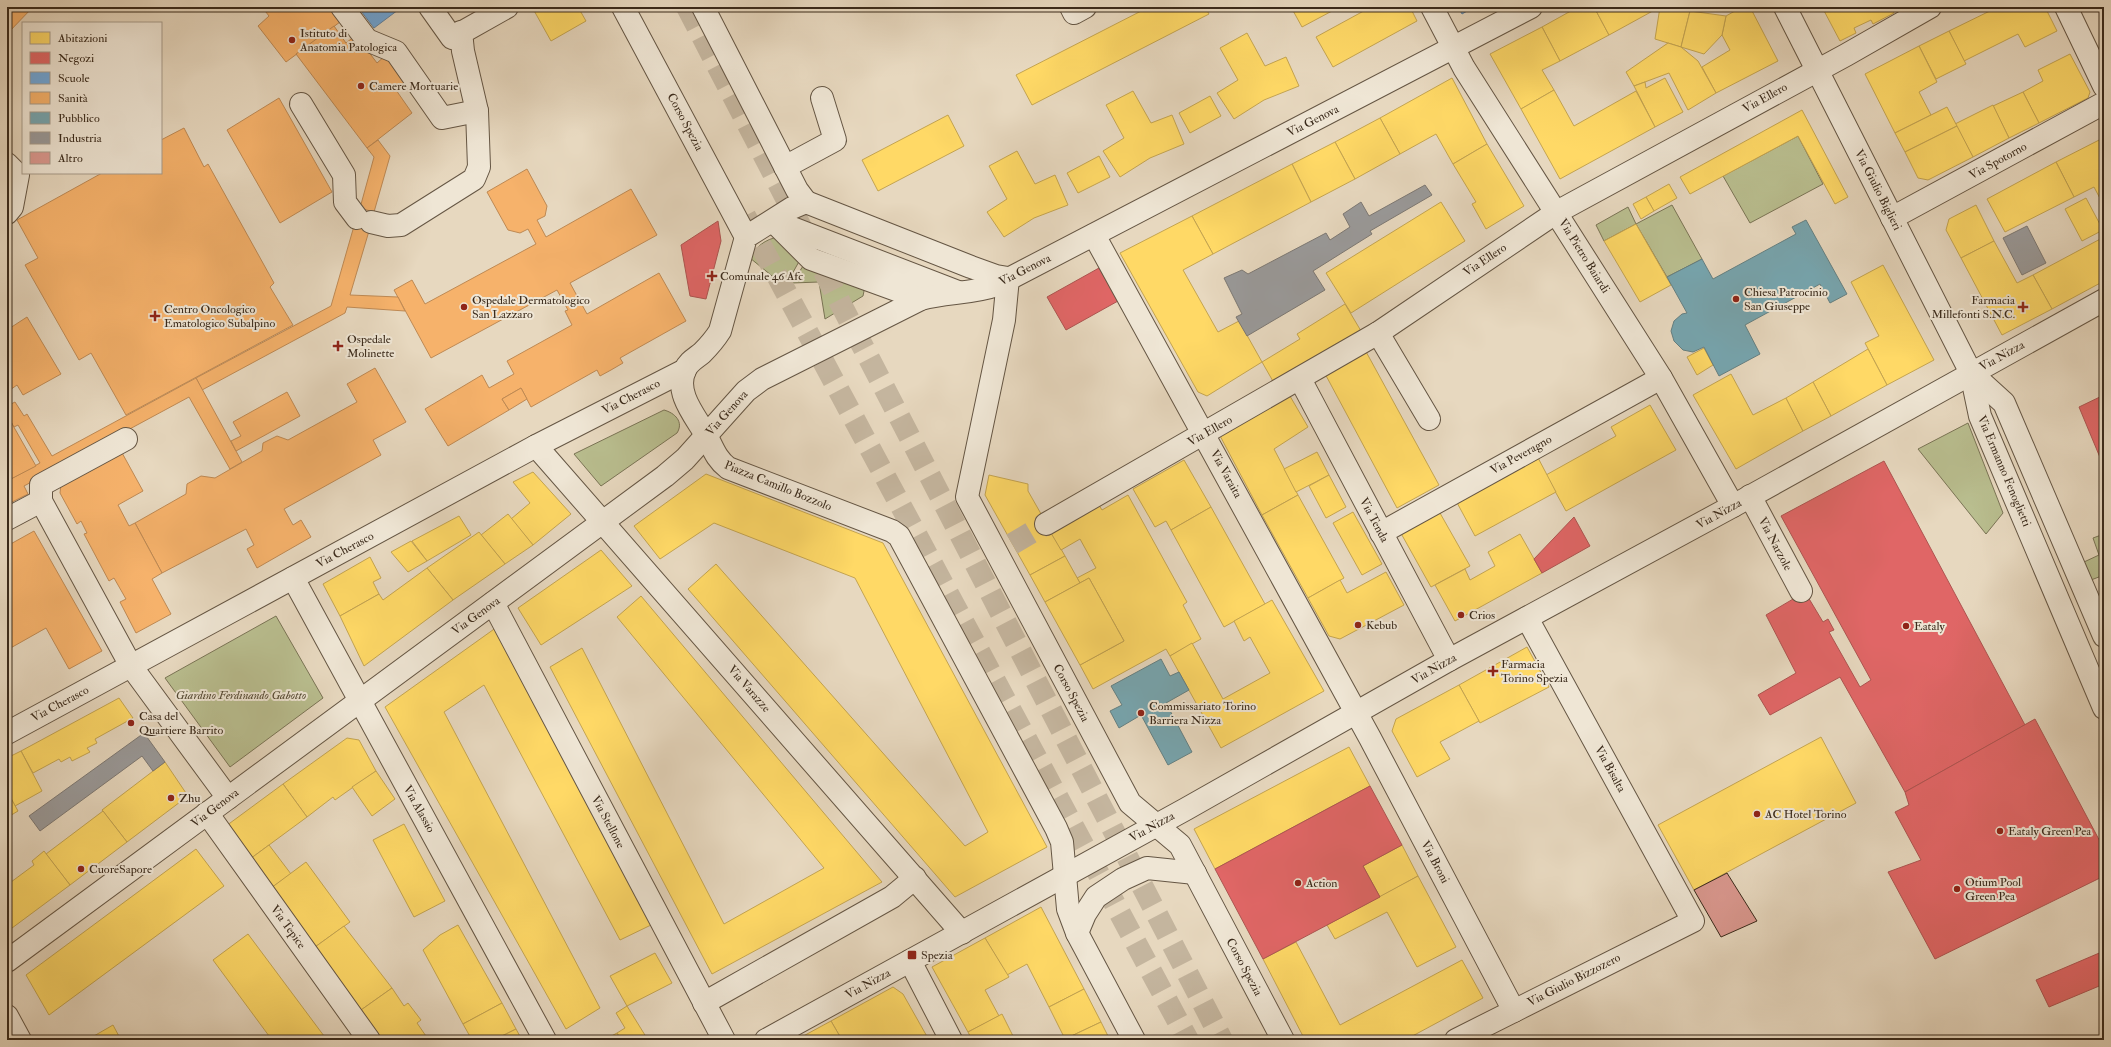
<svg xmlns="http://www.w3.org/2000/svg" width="2111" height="1047" font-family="'IM FELL Double Pica',serif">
<rect width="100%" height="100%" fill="#e7d8bf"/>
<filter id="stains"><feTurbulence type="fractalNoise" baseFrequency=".005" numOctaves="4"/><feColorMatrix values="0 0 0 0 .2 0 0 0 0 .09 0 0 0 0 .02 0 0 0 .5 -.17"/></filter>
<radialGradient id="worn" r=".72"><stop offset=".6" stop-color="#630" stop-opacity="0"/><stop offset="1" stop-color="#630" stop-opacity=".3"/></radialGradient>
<g fill="#b9be8f" stroke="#7a7455">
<polygon points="1798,136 1823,184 1750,223 1723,176"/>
<polygon points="1672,205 1702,259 1667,277 1636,224 1604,241 1596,225 1628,207 1636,224"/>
<path d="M778,237L801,258L787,283L782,284L750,258C755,247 766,239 778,237Z"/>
<polygon points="805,263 862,288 864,291 863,296 825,319 819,282 792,283"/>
<path d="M664,410C675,413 684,422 677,433L601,486L574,454Z"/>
<polygon points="1968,423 2003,513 1986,534 1918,449"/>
<polygon points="2104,534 2104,575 2091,580 2084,562 2099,555 2093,538"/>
<polygon points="276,616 323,698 230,767 165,678"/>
</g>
<g fill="#ffd966" stroke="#c4a450">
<polygon points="532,7 578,7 586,21 551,41"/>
<polygon points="1149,7 1205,7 1209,14 1032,105 1016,75"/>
<polygon points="1291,7 1330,7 1332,11 1302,27"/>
<polygon points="1371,7 1410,7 1417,21 1333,67 1316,37"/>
<polygon points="1578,7 1594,7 1609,35 1560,61 1542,27"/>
<polygon points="1594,7 1660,7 1609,35"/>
<polygon points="1660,7 1682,7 1690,11 1681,47 1655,39"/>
<polygon points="1742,7 1750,7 1778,61 1716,93 1702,67 1730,50 1722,35 1726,16"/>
<polygon points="1822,7 1891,7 1894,13 1873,24 1871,20 1854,28 1856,33 1840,41"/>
<polygon points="1998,7 2045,7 2057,31 2025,47 2018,34 1964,61 1949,31"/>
<polygon points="1690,11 1726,16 1722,35 1704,54 1681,47"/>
<polygon points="1542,27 1560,61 1542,70 1554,90 1521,109 1490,54"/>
<polygon points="1949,31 1966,64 1936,79 1919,46"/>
<polygon points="1247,33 1265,66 1286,57 1299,86 1264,100 1234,119 1217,93 1238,80 1220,48"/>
<polygon points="1668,43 1681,47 1698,61 1716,93 1688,110 1669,73 1634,86 1626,72"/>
<polygon points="1919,46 1937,82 1919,92 1931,115 1895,133 1865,74"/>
<polygon points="2070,54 2090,92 2088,98 2039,123 2023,92 2043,81 2038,70"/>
<polygon points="1452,78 1487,144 1453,164 1436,134 1400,154 1380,118"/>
<polygon points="1665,78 1683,112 1655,127 1634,86 1645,82 1646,88"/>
<polygon points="1554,90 1574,126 1636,91 1655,127 1560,179 1521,109"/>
<polygon points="1133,91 1151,123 1172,115 1184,144 1150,158 1120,177 1103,151 1124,138 1106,105"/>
<polygon points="2023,92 2039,123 2009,138 1993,106"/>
<polygon points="1210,96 1221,116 1190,133 1179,113"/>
<polygon points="1993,105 2009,138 1973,157 1955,124"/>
<polygon points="1947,107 1957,126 1905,152 1895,133"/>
<polygon points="1802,110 1848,197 1835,204 1798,136 1690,194 1680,177"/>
<polygon points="948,115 964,146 878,191 862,160"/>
<polygon points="1380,118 1400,154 1355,179 1335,142"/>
<polygon points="1957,126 1973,157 1928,180 1918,178 1905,152"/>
<polygon points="2103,138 2104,140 2104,206 2094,187 2074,197 2056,162"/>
<polygon points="1335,142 1355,179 1311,202 1292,164"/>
<polygon points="1487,144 1524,206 1486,229 1472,204 1476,202 1453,164"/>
<polygon points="1017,151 1035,184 1055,175 1068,205 1034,218 1004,237 987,212 1007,199 989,166"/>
<polygon points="1099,156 1110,177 1078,193 1067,173"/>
<polygon points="2056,162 2074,197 2005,232 1987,199"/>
<polygon points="1292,164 1311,202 1213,254 1192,216"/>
<polygon points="1669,184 1677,198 1654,211 1646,197"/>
<polygon points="1646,197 1654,211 1641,219 1633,204"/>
<polygon points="2086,198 2103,230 2082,241 2065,209"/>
<polygon points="1441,202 1465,241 1351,313 1326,273"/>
<polygon points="1976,205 1994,241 1961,258 1946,230 1949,219"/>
<polygon points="1192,216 1213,254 1183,270 1218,332 1239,321 1262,362 1207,396 1198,392 1120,253"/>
<polygon points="1636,224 1671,285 1640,302 1604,241"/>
<polygon points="2104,237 2104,281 2052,309 2033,275"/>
<polygon points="1994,241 2017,283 2033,275 2052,309 2002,335 1961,258"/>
<polygon points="1883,265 1934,360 1887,385 1865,343 1879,336 1851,282"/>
<polygon points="1345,304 1361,331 1274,383 1262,362 1300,339 1297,334"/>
<polygon points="1364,348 1439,485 1397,508 1323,370"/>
<polygon points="1704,348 1713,365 1697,375 1687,357"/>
<polygon points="1868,349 1887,385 1831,416 1813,382"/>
<polygon points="1731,374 1753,415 1786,398 1803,431 1736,469 1693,395"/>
<polygon points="1813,382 1831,416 1803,431 1786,398"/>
<polygon points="1287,391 1308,427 1274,449 1298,495 1262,515 1218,432"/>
<polygon points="1650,405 1676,450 1566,511 1546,475 1616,436 1611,427"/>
<polygon points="1317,452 1329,475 1296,492 1284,469"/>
<polygon points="1536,454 1556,492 1475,536 1455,499"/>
<polygon points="1184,460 1211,507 1171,530 1166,521 1155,527 1133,489"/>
<polygon points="533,472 571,514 533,545 511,519 530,503 513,482"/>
<polygon points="706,474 883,543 1047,847 955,897 688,589 716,564 965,846 988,832 855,578 714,523 660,559 634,526"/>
<polygon points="989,475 1028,484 1028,491 1065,556 1030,575 985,495"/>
<polygon points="1329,475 1346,507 1326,518 1309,486"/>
<polygon points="1128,495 1187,602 1183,605 1201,639 1170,656 1166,649 1093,689 1080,665 1124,641 1089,578 1080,583 1077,578 1096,568 1080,539 1061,550 1048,528 1097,502 1102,510"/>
<polygon points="1298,495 1344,578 1308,598 1262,515"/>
<polygon points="1436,506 1470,566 1431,587 1398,528"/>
<polygon points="1211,507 1265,604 1224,627 1171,530"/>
<polygon points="1353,512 1382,564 1362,575 1333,523"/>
<polygon points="508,514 533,545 505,564 481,535"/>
<polygon points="459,516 471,535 427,561 412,541"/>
<polygon points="479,532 505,564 453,600 427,568"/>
<polygon points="1520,534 1542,573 1455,621 1435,585 1465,569 1470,580 1495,566 1488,552"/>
<polygon points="411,541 427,561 408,572 391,552"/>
<polygon points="601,550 632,586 541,645 518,608"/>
<polygon points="1065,556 1080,583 1045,602 1030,575"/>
<polygon points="370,557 381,578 373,582 379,594 340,616 323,584"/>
<polygon points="427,568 453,600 364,666 340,616 379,594 383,600"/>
<polygon points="1386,572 1404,605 1340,639 1329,636 1308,598 1340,580 1347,593"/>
<polygon points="1089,578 1124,641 1080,665 1045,602"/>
<polygon points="641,596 882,882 712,974 550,667 582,648 724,924 824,868 617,617"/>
<polygon points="1272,600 1324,691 1221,748 1170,656 1192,643 1223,699 1270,673 1250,637 1244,641 1234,621"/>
<polygon points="497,627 651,925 620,940 484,685 444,712 600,1008 566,1029 385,707"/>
<polygon points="1527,647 1549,687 1480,723 1459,685"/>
<polygon points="1459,685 1479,721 1440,742 1450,759 1417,777 1392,731 1396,719"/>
<polygon points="119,698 133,718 95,739 97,743 87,748 90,752 72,761 70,757 61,762 59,759 33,773 21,751"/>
<polygon points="1821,737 1856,803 1694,890 1658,825"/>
<polygon points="347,738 359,740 376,771 335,800 333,797 307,817 283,784"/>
<polygon points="1349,747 1370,786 1215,869 1194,829"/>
<polygon points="21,751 42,791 15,806 7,791 7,758"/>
<polygon points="165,762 188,796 127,842 102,810"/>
<polygon points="376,771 395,799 372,816 352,787"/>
<polygon points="283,784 307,817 250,859 226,826"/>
<polygon points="7,791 18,811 8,817 7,816"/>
<polygon points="103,811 127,842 70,885 46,854"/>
<polygon points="404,824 445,901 414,917 373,840"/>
<polygon points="269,845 291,874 271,888 250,859"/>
<polygon points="1402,845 1418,876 1380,897 1363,866"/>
<polygon points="196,849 224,886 49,1015 26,975"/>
<polygon points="44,851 70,885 8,931 7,885 34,865 32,861"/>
<polygon points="306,862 350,922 315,947 271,888"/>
<polygon points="1418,876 1456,947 1417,967 1387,912 1335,939 1327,925"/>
<polygon points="1041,907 1084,989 1049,1007 1027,964 1007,975 985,938"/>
<polygon points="458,925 502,1003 463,1024 423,950 440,935"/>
<polygon points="344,926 392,988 361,1010 315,947"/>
<polygon points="248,934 327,1040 272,1040 213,960"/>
<polygon points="985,938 1009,977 985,990 999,1016 968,1032 932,967"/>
<polygon points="1296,942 1340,1025 1462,960 1483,998 1405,1040 1305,1040 1263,959"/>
<polygon points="655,953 672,983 627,1006 610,976"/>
<polygon points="893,987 903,994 929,1040 842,1040 831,1021"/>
<polygon points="392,988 404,1006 408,1003 421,1020 417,1023 428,1039 426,1040 383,1040 361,1010"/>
<polygon points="1084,989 1101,1022 1065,1039 1049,1007"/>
<polygon points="502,1003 516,1029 494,1040 472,1040 463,1024"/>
<polygon points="627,1006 648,1040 621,1040 617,1033 625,1028 616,1013"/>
<polygon points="1002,1014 1015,1040 972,1040 968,1032"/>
<polygon points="831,1021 842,1040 796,1040"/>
<polygon points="1101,1022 1110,1040 1065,1039"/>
<polygon points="113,1025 121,1040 87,1040"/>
<polygon points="516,1029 522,1040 494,1040"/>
<polygon points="617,1033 621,1040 604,1040"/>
</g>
<g fill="#e06666" stroke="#ae5450">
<polygon points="718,221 721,241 706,299 690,296 681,245"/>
<polygon points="1099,268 1118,301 1066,330 1047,297"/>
<polygon points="2104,395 2104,467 2079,407"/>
<polygon points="1884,461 2025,725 1905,792 1840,677 1770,715 1758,695 1796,673 1766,615 1805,592 1823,622 1828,619 1834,630 1829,632 1860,687 1871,680 1781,516"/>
<polygon points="1574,517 1590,546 1542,573 1534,559"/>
<polygon points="2035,719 2104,849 2104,876 1935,959 1888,872 1921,860 1895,812 1909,805 1905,792"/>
<polygon points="1370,786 1402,845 1363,866 1380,897 1263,959 1215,869"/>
<polygon points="2104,951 2104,984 2049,1007 2036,980"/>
</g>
<g fill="#6fa8dc" stroke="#5f82a2">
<polygon points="358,7 402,7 374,28"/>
<polygon points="1458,7 1474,7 1462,14"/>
</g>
<g fill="#f6b26b" stroke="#be8953">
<polygon points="7,7 33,7 7,34"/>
<polygon points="262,7 335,7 344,19 286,62 258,26 269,16"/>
<polygon points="334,26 346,43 356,35 377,63 386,55 406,82 396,90 412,113 367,148 296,54"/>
<polygon points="279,98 332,192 280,223 227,130"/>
<polygon points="184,128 204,167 208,164 274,283 270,287 293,325 126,415 91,353 79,360 25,265 38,258 17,220 102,173 161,173 161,140"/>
<polygon points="378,140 390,156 374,212 360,208 374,157 367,148"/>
<polygon points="527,169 547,206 545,216 537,220 546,237 631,189 657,235 570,283 587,314 659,273 686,321 620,358 623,363 611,370 600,376 597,370 531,407 521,388 502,399 509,410 448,446 425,409 482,375 489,388 514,374 507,361 572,325 565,311 568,310 557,290 431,358 394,290 412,280 425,304 536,244 528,229 520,233 508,230 487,192"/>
<polygon points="354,226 369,231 350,295 398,297 405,311 347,307 345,313 202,390 196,378 331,306"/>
<polygon points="27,317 61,374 23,395 17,385 7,392 7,330"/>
<polygon points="375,368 406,422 373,440 381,455 284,509 293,525 301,520 311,537 257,568 247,549 254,545 246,529 162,573 135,523 186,494 187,484 201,476 215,478 262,451 263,443 277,436 288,440 357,402 347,384"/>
<polygon points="196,378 242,462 230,469 189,397 24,486 28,494 12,502 9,495 7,496 7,481 40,463 18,425 14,427 7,415 7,406 15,402 24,416 27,414 52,456"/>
<polygon points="521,388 527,399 509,410 502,399"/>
<polygon points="287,392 300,416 236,451 231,441 241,436 233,422"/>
<polygon points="7,415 36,466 7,481"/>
<polygon points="121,451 143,491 118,505 129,526 135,523 162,573 152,579 171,614 136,633 120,602 126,599 114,578 109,581 84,534 87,533 81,521 77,524 60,493 61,484"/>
<polygon points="34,531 102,651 69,669 46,628 7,650 7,546"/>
</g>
<g fill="#76a5af" stroke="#648083">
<polygon points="1806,220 1847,294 1830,303 1820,284 1745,325 1760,354 1719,376 1704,347 1693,352 1683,350 1674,341 1671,331 1674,321 1682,314 1687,313 1667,277 1702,259 1713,279 1796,234 1792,227"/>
<polygon points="1161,659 1170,676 1179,672 1189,690 1166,703 1192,752 1168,765 1141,715 1119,728 1110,711 1122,705 1111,686"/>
</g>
<g fill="#999" stroke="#7c7873">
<polygon points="1425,185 1432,195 1370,231 1372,234 1313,271 1325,290 1247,336 1236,317 1242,314 1224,278 1242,270 1248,274 1326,233 1330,240 1350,227 1343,214 1361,202 1369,216"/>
<polygon points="2027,226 2046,263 2022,275 2003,238"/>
<polygon points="144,733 165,762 153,771 142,756 40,831 29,816"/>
</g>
<polygon fill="#da988f" stroke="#3a2a1b" points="1727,873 1757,921 1721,937 1694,890"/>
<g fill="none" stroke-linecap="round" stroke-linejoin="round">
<g stroke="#c4b59e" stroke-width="22" stroke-dasharray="22 11" stroke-linecap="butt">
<polyline points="687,7 1222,1040"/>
<polyline points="745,216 1188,1040"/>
<polyline points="1012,544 1046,524"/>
</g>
<g stroke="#655644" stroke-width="24">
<g id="minor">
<polyline points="342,7 367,40 396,52 442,118 477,111 463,51 461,32"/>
<polyline points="430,7 452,38 507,7"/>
<polyline points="623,7 746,237"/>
<polyline points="703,7 797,190 806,202"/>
<polyline points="1071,7 1074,13 1085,7"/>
<polyline points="1432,7 1464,68 1661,378 1733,506"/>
<polyline points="1785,7 1971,373 1980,416 2104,708"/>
<polyline points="2066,7 2104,86"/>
<polyline points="301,104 344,175 345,202 357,218"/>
<polyline points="7,164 18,175 12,207 7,213"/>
<polyline points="785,167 835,140 822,98"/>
<polyline points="1892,218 2104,103"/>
<polyline points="774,221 958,292"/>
<polyline points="371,222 388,226 401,225 474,179 479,167 477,111"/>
<polyline points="777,225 811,259 921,299"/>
<polyline points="1094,235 1370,738 1514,1011"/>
<path d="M1008,278L996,276L971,267L806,202L792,208L746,237L720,331C715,339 709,346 702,353C696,358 688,362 685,370C674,393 696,417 706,435C713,448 716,459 728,468L892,531L899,536L1056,828L1062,842L1068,909L1077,933L1134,1040"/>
<polyline points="1008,278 1004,320 967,497 1130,803 1180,845 1283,1040"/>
<polyline points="1378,333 1429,419"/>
<polyline points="1971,373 2004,403 2104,636"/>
<polyline points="1300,379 1449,660"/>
<polyline points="126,439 41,485 41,501 131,666 228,798"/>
<polyline points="536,446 962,933"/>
<polyline points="1750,496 1801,591"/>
<polyline points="7,519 41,501"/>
<polyline points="1046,524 1378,333 1557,212 1846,55 1930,7"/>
<polyline points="1381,533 1661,378"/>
<polyline points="293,578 545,1040"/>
<polyline points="493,603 724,1040"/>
<polyline points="7,733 536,446 685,370"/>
<polyline points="207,813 369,1040"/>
<polyline points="1077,933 1085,914 1096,897 1123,879 1147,868 1195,873"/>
<path d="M7,961L665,476L685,459L746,391L762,379L921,299C946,292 972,294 997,285L1531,7"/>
<polyline points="910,961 951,1040"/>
<polyline points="704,1003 892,897 915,878"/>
<polyline points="7,1016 20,1040"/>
<polyline points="766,1040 1186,809 1449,660 1733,506 2104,300"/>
<polyline points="1456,1040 1693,921 1527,618"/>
</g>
</g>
<use href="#minor" stroke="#efe6d5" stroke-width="22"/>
</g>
<g fill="#8f2418" stroke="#efe6d5" stroke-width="1.5">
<circle cx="292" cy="40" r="4"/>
<circle cx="361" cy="86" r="4"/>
<path d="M710 270h4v4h4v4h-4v4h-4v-4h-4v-4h4z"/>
<circle cx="1736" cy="299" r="4"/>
<circle cx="464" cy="307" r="4"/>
<path d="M2021 301h4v4h4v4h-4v4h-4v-4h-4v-4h4z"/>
<path d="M153 310h4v4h4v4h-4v4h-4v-4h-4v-4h4z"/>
<path d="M336 340h4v4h4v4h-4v4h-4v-4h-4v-4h4z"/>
<circle cx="1461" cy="615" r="4"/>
<circle cx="1358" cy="625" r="4"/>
<circle cx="1906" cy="626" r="4"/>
<path d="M1491 665h4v4h4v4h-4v4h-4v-4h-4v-4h4z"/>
<circle cx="1141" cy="713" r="4"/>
<circle cx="131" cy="723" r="4"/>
<circle cx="171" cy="798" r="4"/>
<circle cx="1757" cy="814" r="4"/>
<circle cx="2000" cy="831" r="4"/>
<circle cx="81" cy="869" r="4"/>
<circle cx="1298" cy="883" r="4"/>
<circle cx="1957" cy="889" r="4"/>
<rect x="907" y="950" width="10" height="10" rx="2"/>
</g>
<g text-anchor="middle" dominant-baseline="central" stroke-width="4" stroke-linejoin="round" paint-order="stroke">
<g font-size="12" fill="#3a2a1b" stroke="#efe6d5" text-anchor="start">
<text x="300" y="33">Istituto di<tspan x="300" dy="14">Anatomia Patologica</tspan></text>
<text x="369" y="86">Camere Mortuarie</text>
<text x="720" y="276">Comunale 46 Afc</text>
<text x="1744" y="292">Chiesa Patrocinio<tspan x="1744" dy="14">San Giuseppe</tspan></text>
<text x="472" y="300">Ospedale Dermatologico<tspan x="472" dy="14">San Lazzaro</tspan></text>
<text x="2015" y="300" text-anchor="end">Farmacia<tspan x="2015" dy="14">Millefonti S.N.C.</tspan></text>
<text x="164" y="309">Centro Oncologico<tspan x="164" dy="14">Ematologico Subalpino</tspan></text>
<text x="347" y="339">Ospedale<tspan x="347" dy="14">Molinette</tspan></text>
<text x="1469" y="615">Crios</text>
<text x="1366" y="625">Kebub</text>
<text x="1914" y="626">Eataly</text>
<text x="1501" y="664">Farmacia<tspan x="1501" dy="14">Torino Spezia</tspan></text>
<text x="1149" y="706">Commissariato Torino<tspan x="1149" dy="14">Barriera Nizza</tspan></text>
<text x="139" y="716">Casa del<tspan x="139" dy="14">Quartiere Barrito</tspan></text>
<text x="179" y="798">Zhu</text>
<text x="1765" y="814">AC Hotel Torino</text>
<text x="2008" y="831">Eataly Green Pea</text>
<text x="89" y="869">CuoreSapore</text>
<text x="1965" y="882">Otium Pool<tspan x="1965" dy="14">Green Pea</tspan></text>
<text x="1306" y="883">Action</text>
<text x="921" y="955">Spezia</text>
</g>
<g font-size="12" fill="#3a2a1b" stroke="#efe6d5">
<text transform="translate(1765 98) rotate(-29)">Via Ellero</text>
<text transform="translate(1313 121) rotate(-27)">Via Genova</text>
<text transform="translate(685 122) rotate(62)">Corso Spezia</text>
<text transform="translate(1998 161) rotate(-29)">Via Spotorno</text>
<text transform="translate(1878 190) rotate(63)">Via Giulio Biglieri</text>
<text transform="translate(1584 256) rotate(58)">Via Pietro Baiardi</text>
<text transform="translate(1485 260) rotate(-34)">Via Ellero</text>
<text transform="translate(1025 270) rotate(-27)">Via Genova</text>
<text transform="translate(2002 356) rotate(-29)">Via Nizza</text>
<text transform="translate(631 397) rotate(-27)">Via Cherasco</text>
<text transform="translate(727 413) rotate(-48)">Via Genova</text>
<text transform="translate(1210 431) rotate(-30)">Via Ellero</text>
<text transform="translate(1521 455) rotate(-29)">Via Peveragno</text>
<text transform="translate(2004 471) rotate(67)">Via Ermanno Fenoglietti</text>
<text transform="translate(1226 474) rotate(61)">Via Varaita</text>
<text transform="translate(778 486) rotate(22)">Piazza Camillo Bozzolo</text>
<text transform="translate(1719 514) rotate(-29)">Via Nizza</text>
<text transform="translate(1374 520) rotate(62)">Via Tenda</text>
<text transform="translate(1775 544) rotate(62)">Via Narzole</text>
<text transform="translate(345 550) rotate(-28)">Via Cherasco</text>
<text transform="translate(476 616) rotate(-36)">Via Genova</text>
<text transform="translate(1434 669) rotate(-30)">Via Nizza</text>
<text transform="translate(749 689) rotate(49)">Via Varazze</text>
<text transform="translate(1071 693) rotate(62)">Corso Spezia</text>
<text transform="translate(60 704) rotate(-28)">Via Cherasco</text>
<text transform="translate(1610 769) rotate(61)">Via Bisalta</text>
<text transform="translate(215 808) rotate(-37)">Via Genova</text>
<text transform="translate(419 809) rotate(61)">Via Alassio</text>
<text transform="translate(608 822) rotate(62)">Via Stellone</text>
<text transform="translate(1152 827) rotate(-29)">Via Nizza</text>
<text transform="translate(1435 862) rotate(62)">Via Broni</text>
<text transform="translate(288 927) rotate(54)">Via Tepice</text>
<text transform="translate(1244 967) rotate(62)">Corso Spezia</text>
<text transform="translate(1574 980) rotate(-27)">Via Giulio Bizzozero</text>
<text transform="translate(868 984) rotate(-29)">Via Nizza</text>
</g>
<g font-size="12" font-style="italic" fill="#534832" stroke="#efe6d5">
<text x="241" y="695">Giardino Ferdinando Gabotto</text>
</g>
</g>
<rect width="2111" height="1047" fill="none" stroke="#e7d8bf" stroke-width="24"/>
<rect x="8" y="8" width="2095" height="1031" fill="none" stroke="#3a2a1b" stroke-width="2"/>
<rect x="12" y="12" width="2087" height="1023" fill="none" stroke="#3a2a1b"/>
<rect x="22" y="22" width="140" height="152" fill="#efe6d5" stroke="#a79b8b"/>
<rect x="30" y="32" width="20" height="12" fill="#ffd966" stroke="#a79b8b"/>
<text x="58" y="42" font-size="12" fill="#3a2a1b">Abitazioni</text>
<rect x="30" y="52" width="20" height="12" fill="#e06666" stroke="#a79b8b"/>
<text x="58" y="62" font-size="12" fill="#3a2a1b">Negozi</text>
<rect x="30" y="72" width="20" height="12" fill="#6fa8dc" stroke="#a79b8b"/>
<text x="58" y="82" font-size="12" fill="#3a2a1b">Scuole</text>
<rect x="30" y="92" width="20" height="12" fill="#f6b26b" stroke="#a79b8b"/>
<text x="58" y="102" font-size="12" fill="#3a2a1b">Sanità</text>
<rect x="30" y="112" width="20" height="12" fill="#76a5af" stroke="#a79b8b"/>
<text x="58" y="122" font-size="12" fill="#3a2a1b">Pubblico</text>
<rect x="30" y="132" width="20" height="12" fill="#999999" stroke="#a79b8b"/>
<text x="58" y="142" font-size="12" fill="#3a2a1b">Industria</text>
<rect x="30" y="152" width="20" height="12" fill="#da988f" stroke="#a79b8b"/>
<text x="58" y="162" font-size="12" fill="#3a2a1b">Altro</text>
<rect width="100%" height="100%" filter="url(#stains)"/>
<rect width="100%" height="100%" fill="url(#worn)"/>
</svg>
